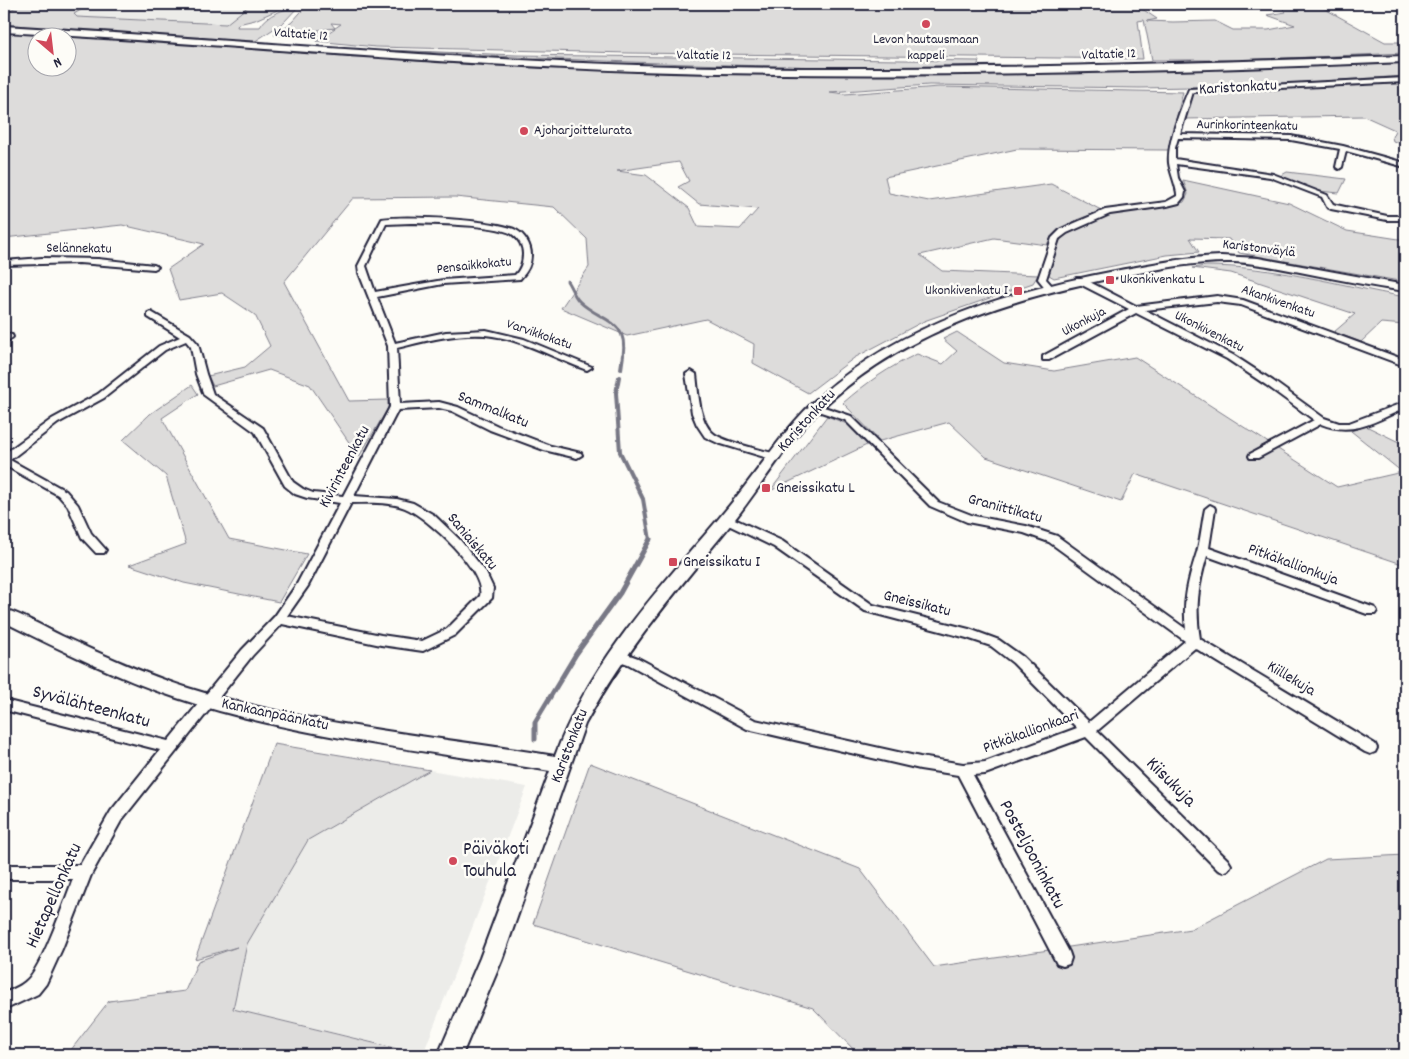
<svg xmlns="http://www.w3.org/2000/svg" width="1409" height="1059" font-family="Dekko,sans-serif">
<rect width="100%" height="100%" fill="#fdfcf7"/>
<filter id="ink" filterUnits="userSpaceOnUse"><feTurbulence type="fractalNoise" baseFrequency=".02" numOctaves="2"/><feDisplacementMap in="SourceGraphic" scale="10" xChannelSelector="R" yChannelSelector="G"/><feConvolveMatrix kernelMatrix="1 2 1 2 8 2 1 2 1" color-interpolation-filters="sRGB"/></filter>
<g filter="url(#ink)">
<g fill="#ecece9">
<polygon points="100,4 173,4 176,6 251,4 227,24 76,17 74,14 89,5"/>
<polygon points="430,770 527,787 423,1054 233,1009 247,944 308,840"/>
</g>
<g fill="#dddcdb" stroke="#807f8b" fill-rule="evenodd">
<path d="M22,4H100L89,5L74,14L77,17L226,24L251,4H302L282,8L255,20L238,24L237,27H260C267,14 284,9 298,7L284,22L254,42L4,27V13Z"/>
<path d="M308,4C336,4 367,11 395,4H1043L1054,6L1135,4L1157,19L1147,21L1173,22L1215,21L1233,30H1268L1295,25L1267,15L1286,12L1278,4H1316L1385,42H1405V53L1241,60H1152L1144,20L1138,21L1143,59L629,53L376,47L316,41L341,24L331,23L335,28L318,30L322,35L295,37L292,32L286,36L274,35L292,22Z"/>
<path d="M4,32C236,44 468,68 700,73C936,78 1170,68 1405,63V76L1243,86L1140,88L929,85L830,92L845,94L939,87L1183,92L1168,150L1017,149L885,177L889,193L929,201L1051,184L1103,211C1084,217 1054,225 1047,245L994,238L920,255L942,271L1038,275L1033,283L924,321L854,358L808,393L753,363L754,344L706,319L627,336L561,308L589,267L587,239L554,207L455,197L353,198L284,282L349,401L388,400V408L359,457L310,385L269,370L213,386L208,376L245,367L270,346L255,315L222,293L179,300L168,269L204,244L122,225L4,238ZM38,38H68V68H38ZM679,162L689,181L678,187L699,204L758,209L740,229L698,227L689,208L646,175L617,171Z"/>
<path d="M387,50L517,55L979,61L977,67C780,69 584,62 387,50Z"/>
<polygon points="1405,81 1405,145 1393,141 1392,137 1395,130 1364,116 1184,119 1191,94 1220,90"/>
<polygon points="1287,172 1346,179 1339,193 1319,191 1280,176"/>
<path d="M1183,180L1289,203L1347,231L1405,240V282L1239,253L1229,239L1190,238L1199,252L1167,255L1054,278L1049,275C1052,264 1055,246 1062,238C1092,208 1146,213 1184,202L1188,194Z"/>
<path d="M1206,266C1273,266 1339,285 1405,297V325L1381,323L1361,342L1334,332L1355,314L1231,273L1192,268Z"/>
<path d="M957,332L1004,363L1054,371L1135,357L1337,487L1402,472L1351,431L1366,426L1405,445V565L1135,474L1121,502L986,457L949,422L880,441L843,403C866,383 889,367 917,354L943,364L957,351L943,339Z"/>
<polygon points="192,385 198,394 162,418 229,539 307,554 279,602 184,583 129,565 186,544 166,476 123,440 150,414"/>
<polygon points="827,416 852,426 869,444 770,491"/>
<polygon points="274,744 430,770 308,840 247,944 233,1009 423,1055 67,1055 109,1001 185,991 198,961 237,947 195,959"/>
<polygon points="590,763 860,869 934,967 1191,929 1326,859 1405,855 1405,1055 1275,1055 1268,1050 1214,1055 859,1055 813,1008 533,924"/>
</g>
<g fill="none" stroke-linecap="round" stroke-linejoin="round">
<path stroke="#787885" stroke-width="3" d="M567,281C571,287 574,296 579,301C600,322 629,318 623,356"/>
<g stroke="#787885" stroke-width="4">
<polyline points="621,369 623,355"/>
<polyline points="619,377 616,393 620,452 643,499 650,540"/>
</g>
<polyline stroke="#787885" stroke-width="5" points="535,739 535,722 576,654 620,593 650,539"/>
<g stroke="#22223b" stroke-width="4">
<g id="street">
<path d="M1405,78V82L1193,92L1180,134L1291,136L1343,146L1405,163V167L1346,151L1342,167L1339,169L1336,167L1340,149L1291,140L1178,138L1175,148V159L1273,174L1327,195L1333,204L1336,205L1387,216H1405V220H1387L1331,209L1327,207L1322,197L1270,177L1176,164L1178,178L1185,192L1184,197L1179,203L1167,206L1110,214L1067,233L1059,239L1046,279L1054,288L1047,290L1038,279L1052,238L1061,229L1105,210L1166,202L1177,196C1178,190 1170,172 1169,163C1167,144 1181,107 1189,89Z"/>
<path d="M382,219C406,215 495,220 516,230C525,235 531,245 531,255C531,265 527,272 520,279L443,284L377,297L395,343L446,332L486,330L524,339L592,367L587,370L584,369C552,357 519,338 485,335C455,333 425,341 397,348L400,404L439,402L458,407L498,426L551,446L581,453L582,455L577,458L544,450L490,430L452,411L439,408L398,410L354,496L397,499L413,503L434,515L460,540L485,571L493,588L492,598L455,635L423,651L381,645L282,624L252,656L121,821L91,875L62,949L46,984L38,994L4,1010V993C11,990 19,987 25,982C41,971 65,900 73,879H4V865H80L111,811L160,750L4,710V700L168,741L242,650L275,616L297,584L340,503L307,498L295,494L285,486L255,432L204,395L196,374L191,347L186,341L165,350L104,398L58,423L10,460L66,491L78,505L91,533L106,550L104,553H96L82,538L68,506L58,495L4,465V454L52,419L98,394L159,346L180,337L148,317V313L151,312L190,335L198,344L206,374L213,394L263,428L293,482L303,489L313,493L343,496L390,407L388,346L359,273L358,266ZM411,223C433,224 494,224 512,234C519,239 523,246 523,254C523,262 521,269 515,275L443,280L375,292L366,266L386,224ZM351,503C368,503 388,501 405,508C427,517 486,571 480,596L447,629L422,641L381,635L287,616L308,586Z"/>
<polygon points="42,258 98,259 154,265 158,267 154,269 79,263 4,265 4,261"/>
<path d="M1076,278H1082L1136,306L1217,296L1243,300L1405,360V366L1402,365L1241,305L1217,302L1145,310L1233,355L1273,381L1324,418L1339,423H1349L1405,402V408C1376,421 1353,437 1321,424L1258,458H1250L1249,456L1250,454L1314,420L1266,385L1227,359L1136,313L1049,360H1043V356L1129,309L1076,282Z"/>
<polygon points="4,333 12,335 13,337 9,340 4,339"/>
<path d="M691,371L696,374C698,390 699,422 713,433C723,442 763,450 779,455L780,457L779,459H771L718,443L705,437L697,425L692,413L686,374Z"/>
<path d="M815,404L851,416L938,502L974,516L1026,526L1057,536L1186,629C1182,602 1189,577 1197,552C1201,538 1202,523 1205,509L1210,505L1214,507L1215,509L1209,548L1375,608L1377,611L1375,614H1367L1207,556C1198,586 1195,608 1200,639L1375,744L1377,748L1375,752L1370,754L1365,752L1195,648L1097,731L1228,860L1231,865L1228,870L1223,872L1218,870L1086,737L985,774L973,775L1069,952L1071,958L1069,964L1063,966L1057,964L958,775L920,769L747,729L628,664L611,658L610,655L611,652L616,650L638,658L755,720L920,757L963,764L985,762L1077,728L1013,663L991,646L967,638L865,611L774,547L722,522L720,519L726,515L782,541L873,605L969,629L999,640L1023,657L1089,722L1185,641L1049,542L1024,533L967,522L930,506L845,420L812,409L810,407L812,405Z"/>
</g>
</g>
<g stroke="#22223b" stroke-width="4">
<path id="secondary" d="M1221,256L1258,258L1405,285V291C1370,286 1335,279 1300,272C1278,268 1256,263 1234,262C1199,261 1163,268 1128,275C1022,295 913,327 831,400C791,434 765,482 732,523C679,588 625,650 585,724L502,960L462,1055H438L480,958L550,771C425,750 297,738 177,698C117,678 61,650 4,622V609C24,615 43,627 62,636C103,655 145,674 188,688C307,725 433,736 555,756C586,672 645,604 703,537C717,521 731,504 745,486C769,455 791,421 821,395C904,322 1014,290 1120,270C1153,264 1187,257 1221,256Z"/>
</g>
<g stroke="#22223b" stroke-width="4">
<path id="highway" d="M4,26C215,38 426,58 637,65C893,73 1149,64 1405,56V62C1150,72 893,79 637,71C426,64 215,43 4,32Z"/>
</g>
<use href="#street" fill="#fdfcf7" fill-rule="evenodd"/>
<use href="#secondary" fill="#fdfcf7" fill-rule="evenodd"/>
<use href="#highway" fill="#fdfcf7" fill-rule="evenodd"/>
</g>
</g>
<g fill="#d1495b" stroke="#fdfcf7" stroke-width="2">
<circle cx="926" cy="24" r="5"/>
<circle cx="524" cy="131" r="5"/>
<rect x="1105" y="275" width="10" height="10" rx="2.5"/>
<rect x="1013" y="286" width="10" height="10" rx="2.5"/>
<rect x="761" y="483" width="10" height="10" rx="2.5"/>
<rect x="668" y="557" width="10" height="10" rx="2.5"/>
<circle cx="453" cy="861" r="5"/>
</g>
<g text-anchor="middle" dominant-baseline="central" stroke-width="5" stroke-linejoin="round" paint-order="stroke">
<g font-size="14" fill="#22223b" stroke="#fdfcf7">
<text transform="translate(301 35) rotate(4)">Valtatie 12</text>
<text transform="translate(1109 55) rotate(-2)">Valtatie 12</text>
<text transform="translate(704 56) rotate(1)">Valtatie 12</text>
<text transform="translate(1247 126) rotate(1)">Aurinkorinteenkatu</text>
<text transform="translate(79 249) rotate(1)">Selännekatu</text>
<text transform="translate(1259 249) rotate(7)">Karistonväylä</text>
<text transform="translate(474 266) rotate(-6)">Pensaikkokatu</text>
<text transform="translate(1278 302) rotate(19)">Akankivenkatu</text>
<text transform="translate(1084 322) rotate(-28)">Ukonkuja</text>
<text transform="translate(1209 332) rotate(27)">Ukonkivenkatu</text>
<text transform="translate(539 335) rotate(19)">Varvikkokatu</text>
</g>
<g font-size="14" fill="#22223b" stroke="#fdfcf7" text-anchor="start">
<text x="926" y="40" text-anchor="middle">Levon hautausmaan<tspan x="926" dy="16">kappeli</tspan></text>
<text x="534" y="131">Ajoharjoittelurata</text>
<text x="1120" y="280">Ukonkivenkatu L</text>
<text x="1008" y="291" text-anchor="end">Ukonkivenkatu I</text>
</g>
<g font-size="16" fill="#22223b" stroke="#fdfcf7">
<text transform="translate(1238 88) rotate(-3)">Karistonkatu</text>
<text transform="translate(493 410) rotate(22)">Sammalkatu</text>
<text transform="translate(807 421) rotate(-48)">Karistonkatu</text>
<text transform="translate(345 467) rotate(-62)">Kivirinteenkatu</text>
<text transform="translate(1005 509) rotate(15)">Graniittikatu</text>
<text transform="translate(472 542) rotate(50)">Saniaiskatu</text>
<text transform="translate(1293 565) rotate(20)">Pitkäkallionkuja</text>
<text transform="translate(917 604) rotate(14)">Gneissikatu</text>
<text transform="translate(1291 679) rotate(31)">Kiillekuja</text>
<text transform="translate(275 715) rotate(12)">Kankaanpäänkatu</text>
<text transform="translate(1031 732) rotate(-20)">Pitkäkallionkaari</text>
<text transform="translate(570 746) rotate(-69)">Karistonkatu</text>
</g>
<g font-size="16" fill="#22223b" stroke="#fdfcf7" text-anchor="start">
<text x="776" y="488">Gneissikatu L</text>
<text x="683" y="562">Gneissikatu I</text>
</g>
<g font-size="19" fill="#22223b" stroke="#fdfcf7">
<text transform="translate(91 708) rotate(15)">Syvälähteenkatu</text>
<text transform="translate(1170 783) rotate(45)">Kiisukuja</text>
<text transform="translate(1031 855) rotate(62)">Posteljooninkatu</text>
<text transform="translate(55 896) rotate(-66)">Hietapellonkatu</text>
</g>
<g font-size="19" fill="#22223b" stroke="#fdfcf7" text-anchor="start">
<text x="463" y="850">Päiväkoti<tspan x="463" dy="22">Touhula</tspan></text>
</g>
</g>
<rect width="1409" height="1059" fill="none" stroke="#fdfcf7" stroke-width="20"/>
<rect x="10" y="10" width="1389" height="1039" fill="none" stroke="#22223b" stroke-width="2" filter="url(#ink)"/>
<g transform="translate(52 52) rotate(152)"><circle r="24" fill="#fdfcf7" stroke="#a5a5ac"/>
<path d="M0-4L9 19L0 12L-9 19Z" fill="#d1495b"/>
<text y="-8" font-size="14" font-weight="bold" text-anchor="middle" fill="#22223b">N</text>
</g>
</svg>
